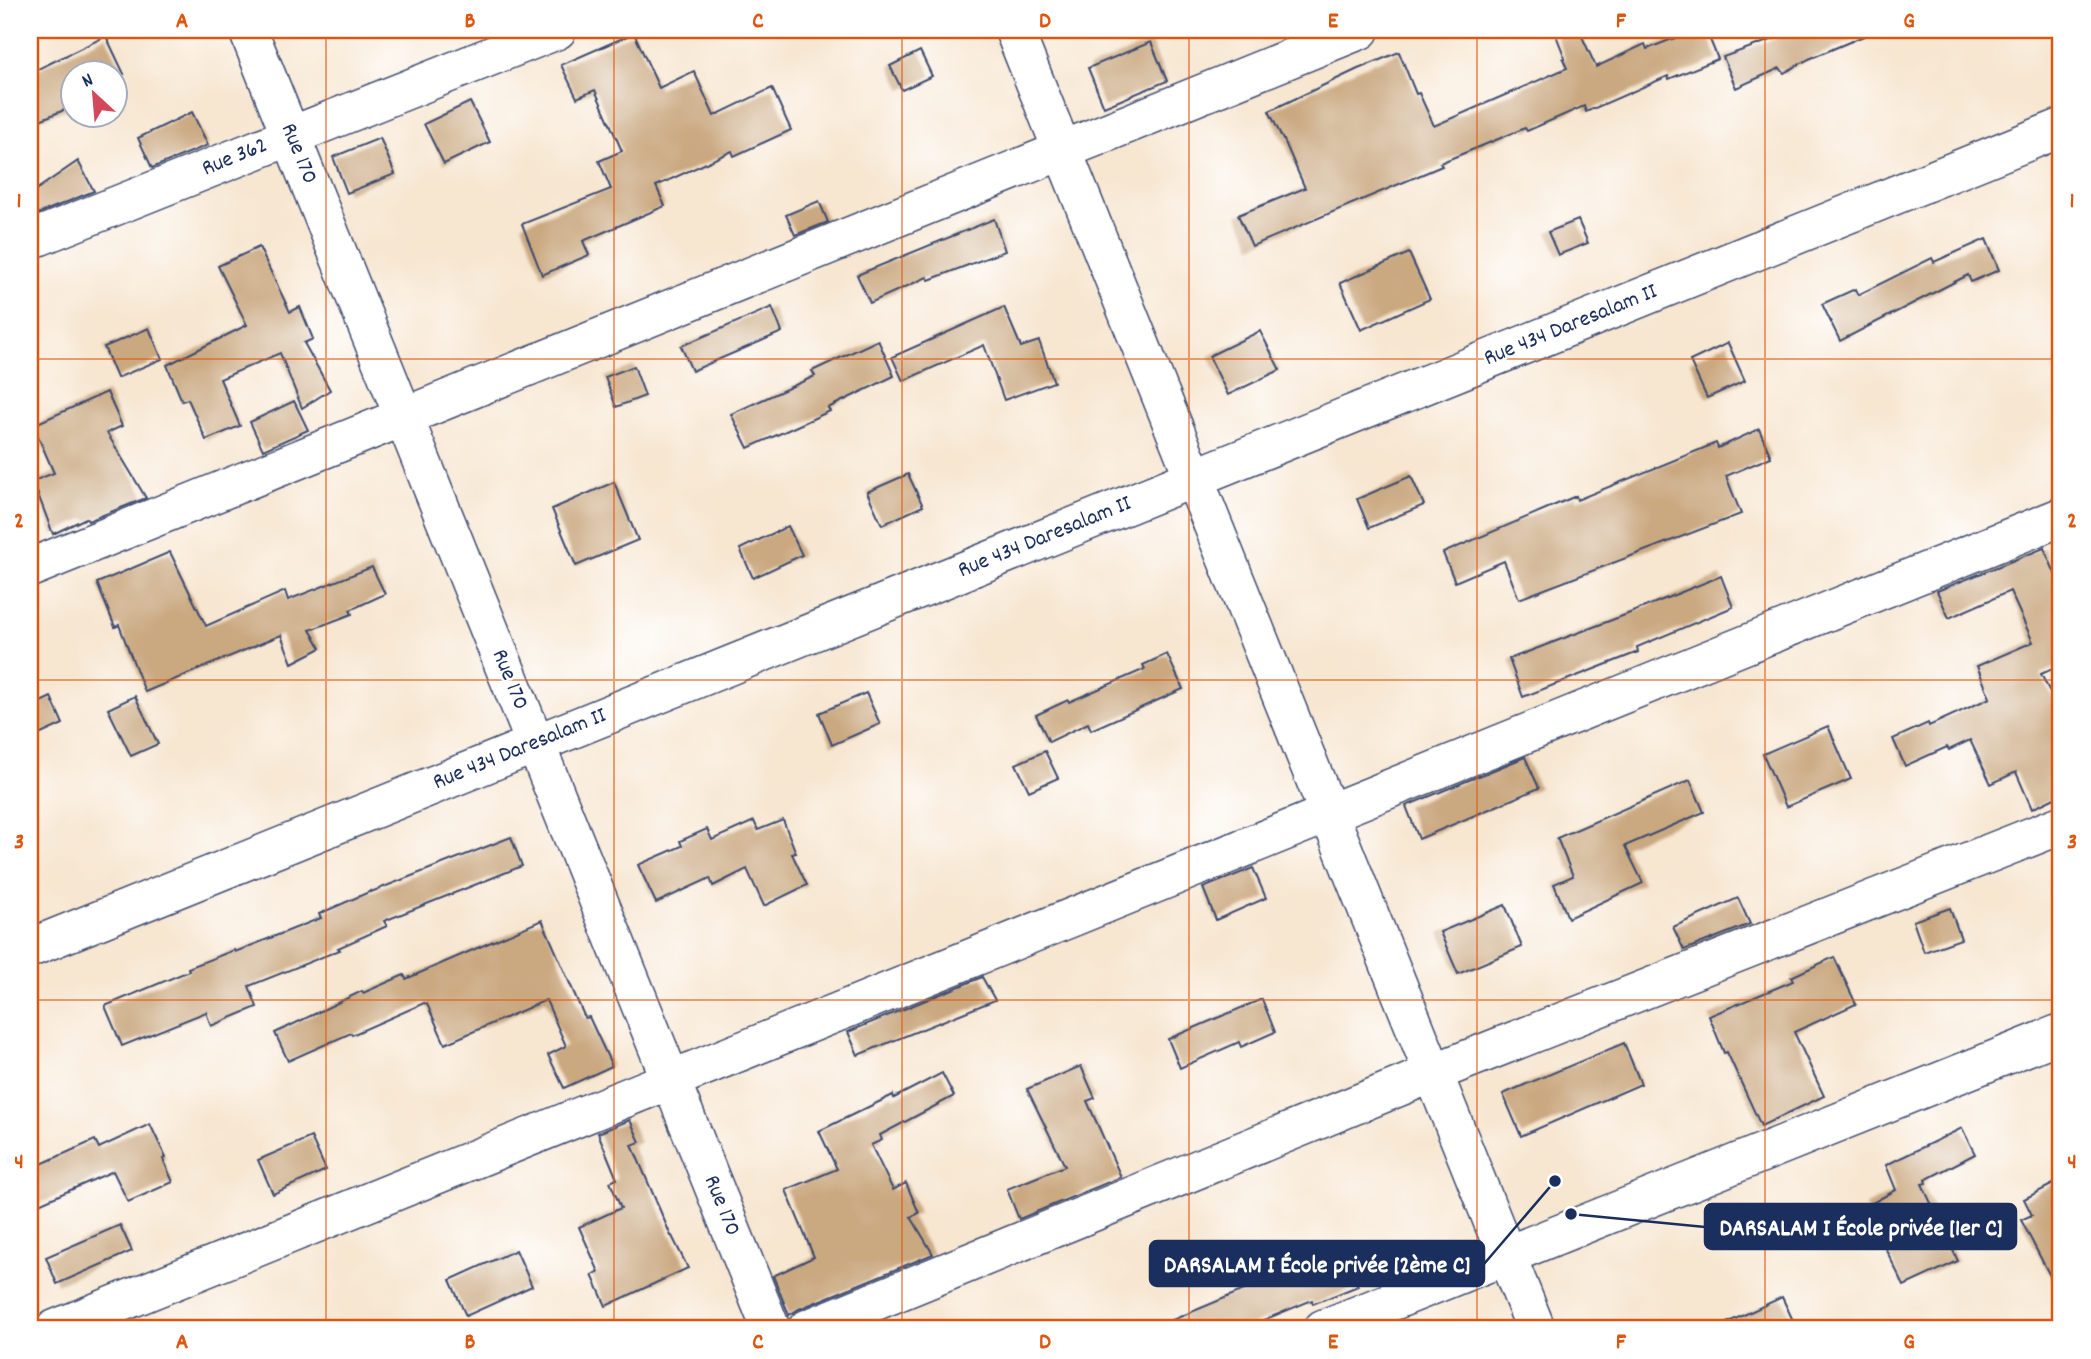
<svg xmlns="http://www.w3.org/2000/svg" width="2091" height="1359" font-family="Dekko,sans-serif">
<rect width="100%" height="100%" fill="#fff"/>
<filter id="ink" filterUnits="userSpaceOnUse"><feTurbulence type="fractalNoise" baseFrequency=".0143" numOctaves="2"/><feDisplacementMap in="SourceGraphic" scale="14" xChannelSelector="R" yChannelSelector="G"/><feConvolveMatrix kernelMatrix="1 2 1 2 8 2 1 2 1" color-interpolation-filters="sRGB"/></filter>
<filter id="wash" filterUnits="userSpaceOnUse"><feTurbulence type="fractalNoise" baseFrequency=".00686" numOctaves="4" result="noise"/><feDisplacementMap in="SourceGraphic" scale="28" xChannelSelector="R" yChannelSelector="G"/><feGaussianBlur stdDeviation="1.57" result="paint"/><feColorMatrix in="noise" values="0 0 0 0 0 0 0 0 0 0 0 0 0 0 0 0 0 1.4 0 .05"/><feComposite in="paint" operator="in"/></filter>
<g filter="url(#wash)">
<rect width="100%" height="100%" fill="#f7e6d0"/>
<g id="blocks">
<g fill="#caa981">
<polygon points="1554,30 1579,30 1596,67 1645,44 1647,49 1695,30 1706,30 1718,59 1669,79 1668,76 1586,112 1584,106 1527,131 1525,128 1440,163 1442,166 1252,246 1238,215 1305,188 1284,140 1283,140 1269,111 1358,69 1399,52 1416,94 1419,93 1434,126 1567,68 1563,59 1565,58"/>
<polygon points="1799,30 1878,30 1809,59 1784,73 1780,68 1736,88 1723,57"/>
<polygon points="634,33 659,88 694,71 714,116 772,88 791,130 734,156 732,151 656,186 665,206 583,241 589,255 542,275 522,224 611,189 599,161 622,151 595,90 577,98 561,65"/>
<polygon points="106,36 124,74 72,74 74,106 30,124 30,73"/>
<polygon points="1151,42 1167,81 1104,107 1088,68"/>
<polygon points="920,51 932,76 902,90 890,66"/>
<polygon points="470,102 490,142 444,164 424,124"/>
<polygon points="192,112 208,145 152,168 138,138"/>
<polygon points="380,138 395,174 347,193 333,157"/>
<polygon points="78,161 94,191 30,217 30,194"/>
<polygon points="819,201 828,222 795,235 786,215"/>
<polygon points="994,219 1005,251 929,280 927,277 870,303 857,275"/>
<polygon points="1578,220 1588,243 1558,255 1548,232"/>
<polygon points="1986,239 1999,270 1971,282 1968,275 1840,341 1822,304 1855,289 1858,295 1932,258 1934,262"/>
<polygon points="259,247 290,312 300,307 313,339 304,343 330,390 302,408 280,353 220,379 240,426 206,440 188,399 182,401 167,365 247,325 218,266"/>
<polygon points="1409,253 1430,299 1361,330 1340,283"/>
<polygon points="772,307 782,332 692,371 681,346"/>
<polygon points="1004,307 1021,347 1039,341 1054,382 1004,400 984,345 903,381 892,357"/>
<polygon points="149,328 162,359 117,378 104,347"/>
<polygon points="1260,331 1280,370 1228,395 1209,356"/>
<polygon points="878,340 894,376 828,408 830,411 748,448 731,414 815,376 812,371"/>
<polygon points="1728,343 1745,381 1707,398 1690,361"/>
<polygon points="634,366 645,396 616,407 605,377"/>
<polygon points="107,392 122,426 107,433 146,498 88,521 86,518 53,534 33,481 54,473 33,425"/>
<polygon points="294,401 308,430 263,450 250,422"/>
<polygon points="1759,429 1771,457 1726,476 1741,514 1519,599 1504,561 1455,582 1443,553 1576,496 1577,500 1716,443 1718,448"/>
<polygon points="908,474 923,506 882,525 867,492"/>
<polygon points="1411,476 1424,505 1369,528 1357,499"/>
<polygon points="614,482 638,540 576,566 552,509"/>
<polygon points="788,526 802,555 753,578 740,549"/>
<polygon points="2044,548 2061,587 2061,665 2041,674 2061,714 2061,795 2032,809 2016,772 1991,784 1970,740 1949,750 1947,747 1905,766 1893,739 1928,723 1929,726 1990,698 1977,666 2033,642 2010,591 1949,618 1937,591"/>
<polygon points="170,552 206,626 285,591 288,600 372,567 385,594 350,610 352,614 310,630 321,648 292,663 281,635 145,692 119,625 115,627 97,583"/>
<polygon points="1721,576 1733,607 1637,647 1638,652 1523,697 1509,659 1625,615"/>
<polygon points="1167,654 1183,689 1091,730 1088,723 1049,742 1036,715 1068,700 1069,702 1145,669 1143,665"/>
<polygon points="866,693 880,724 832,745 819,713"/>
<polygon points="135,696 158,744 131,756 108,709"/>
<polygon points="51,697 63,724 30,739 30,707"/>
<polygon points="1828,726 1851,779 1786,807 1763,754"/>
<polygon points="1045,751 1058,778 1029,791 1016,764"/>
<polygon points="1525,757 1539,788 1419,839 1406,806"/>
<polygon points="1690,780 1704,812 1625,846 1643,883 1568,918 1554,884 1573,876 1557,838"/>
<polygon points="783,820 796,853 792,854 807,885 764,906 747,869 713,886 710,878 656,903 638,865 682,846 680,841 707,829 712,840 754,821 758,830"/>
<polygon points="511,837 522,866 384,921 387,926 338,948 340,950 249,986 257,1007 211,1026 206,1012 122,1046 105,1006 189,971 188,968 234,950 235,952 321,918 319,914 371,891 371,892"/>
<polygon points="1253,868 1266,898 1216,920 1203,888"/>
<polygon points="1738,898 1750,924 1684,950 1673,927"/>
<polygon points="1505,905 1522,947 1458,974 1440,932"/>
<polygon points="1950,908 1961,939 1924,952 1913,921"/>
<polygon points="542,920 585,1018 589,1017 612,1066 564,1088 548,1055 566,1046 546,1000 445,1044 427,1004 424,1003 352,1035 351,1033 288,1061 275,1033 362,991 363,993 404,975 406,979"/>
<polygon points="1834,957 1856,1004 1794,1032 1824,1096 1761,1126 1727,1052 1724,1053 1709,1016 1793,981 1791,977"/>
<polygon points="982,977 995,1000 858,1055 848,1032"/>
<polygon points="1262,999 1275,1032 1241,1047 1239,1042 1180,1068 1168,1039"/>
<polygon points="1624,1043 1641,1084 1521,1136 1503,1094"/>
<polygon points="1081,1066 1095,1098 1087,1101 1121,1177 1019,1219 1007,1189 1065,1166 1027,1089"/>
<polygon points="942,1073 954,1096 880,1135 882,1140 871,1145 893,1190 906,1183 919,1213 911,1217 933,1254 799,1309 789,1315 773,1276 814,1257 786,1190 837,1169 819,1131 893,1095 894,1098"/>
<polygon points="630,1120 640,1142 632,1145 671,1236 672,1236 688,1268 606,1306 592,1275 599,1272 579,1227 621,1208 610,1182 617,1179 598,1133"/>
<polygon points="150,1124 166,1158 163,1159 173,1182 128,1202 113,1171 30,1208 30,1169 95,1140 99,1148"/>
<polygon points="1962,1128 1975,1154 1925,1180 1926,1183 1922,1184 1958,1261 1904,1286 1865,1207 1896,1190 1886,1165"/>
<polygon points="311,1137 326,1170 273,1194 258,1160"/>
<polygon points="2061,1180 2061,1297 2021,1220 2032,1215 2024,1199"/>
<polygon points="120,1225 132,1251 57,1284 46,1257"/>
<polygon points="516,1250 532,1286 466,1316 450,1280"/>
<polygon points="1342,1253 1358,1286 1313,1304 1312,1300 1242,1329 1151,1329 1258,1284 1259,1287"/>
<polygon points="1782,1297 1797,1329 1714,1329"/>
</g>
</g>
</g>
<g filter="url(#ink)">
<use href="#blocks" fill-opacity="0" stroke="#3c4a6f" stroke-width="2"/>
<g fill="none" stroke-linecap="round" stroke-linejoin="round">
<g stroke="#3c4a6f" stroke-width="41">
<g id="street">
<polyline points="248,30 771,1329"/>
<polyline points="1014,30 1536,1329"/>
<polyline points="30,240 557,30"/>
<polyline points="30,568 1360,30"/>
<polyline points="30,948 2061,128"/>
<polyline points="55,1329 2061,517"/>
<polyline points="807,1329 1433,1073 2061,825"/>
<polyline points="1323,1329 2061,1033"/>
</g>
</g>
<use href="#street" stroke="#fff" stroke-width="38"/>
</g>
</g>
<path fill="none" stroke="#de5710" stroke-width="2" stroke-opacity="0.55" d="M326,30V1329M614,30V1329M902,30V1329M1189,30V1329M1477,30V1329M1765,30V1329M30,359H2061M30,680H2061M30,1000H2061"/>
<g text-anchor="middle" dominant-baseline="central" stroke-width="5" stroke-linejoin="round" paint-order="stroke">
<g font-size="23" fill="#1b2f5e" stroke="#fff">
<text transform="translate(298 154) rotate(68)">Rue 170</text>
<text transform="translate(235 158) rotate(-22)">Rue 362</text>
<text transform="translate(1571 326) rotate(-22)">Rue 434 Daresalam II</text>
<text transform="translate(1045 538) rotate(-22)">Rue 434 Daresalam II</text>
<text transform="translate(509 680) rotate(68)">Rue 170</text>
<text transform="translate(520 750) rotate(-22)">Rue 434 Daresalam II</text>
<text transform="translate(721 1206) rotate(68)">Rue 170</text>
</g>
</g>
<path fill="none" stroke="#1b2f5e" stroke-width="2.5" d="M1571 1214L1705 1227M1555 1181L1484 1264"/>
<g fill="#1b2f5e" stroke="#fff" stroke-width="2.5">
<circle cx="1571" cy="1214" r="7"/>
<circle cx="1555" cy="1181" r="7"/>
</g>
<g fill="#1b2f5e" stroke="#1b2f5e" stroke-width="2.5">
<rect x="1705" y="1204" width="311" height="45" rx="7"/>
<rect x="1150" y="1241" width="334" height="45" rx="7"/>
</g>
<g font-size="24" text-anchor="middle" font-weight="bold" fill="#fff">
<text x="1861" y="1235">DARSALAM I École privée [1er C]</text>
<text x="1317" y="1272">DARSALAM I École privée [2ème C]</text>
</g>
<rect width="2091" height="1359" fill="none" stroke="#fff" stroke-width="77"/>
<g transform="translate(94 94) rotate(334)"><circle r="33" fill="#ffffff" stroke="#a4acbf" stroke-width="2"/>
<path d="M0-5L12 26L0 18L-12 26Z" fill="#d1495b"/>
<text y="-10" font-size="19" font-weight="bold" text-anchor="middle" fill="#1b2f5e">N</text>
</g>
<rect x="38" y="38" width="2014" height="1282" fill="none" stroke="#de5710" stroke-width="2.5"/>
<g font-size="23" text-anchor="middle" font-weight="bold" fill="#de5710">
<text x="182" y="27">A</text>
<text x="470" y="27">B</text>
<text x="758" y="27">C</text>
<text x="1045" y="27">D</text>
<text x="1333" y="27">E</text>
<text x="1621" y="27">F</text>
<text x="1909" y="27">G</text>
<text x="19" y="207">1</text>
<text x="2072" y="207">1</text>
<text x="19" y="527">2</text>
<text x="2072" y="527">2</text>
<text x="19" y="848">3</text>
<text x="2072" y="848">3</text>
<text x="19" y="1168">4</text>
<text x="2072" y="1168">4</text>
<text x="182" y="1348">A</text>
<text x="470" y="1348">B</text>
<text x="758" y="1348">C</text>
<text x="1045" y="1348">D</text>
<text x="1333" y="1348">E</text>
<text x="1621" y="1348">F</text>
<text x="1909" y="1348">G</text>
</g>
</svg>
